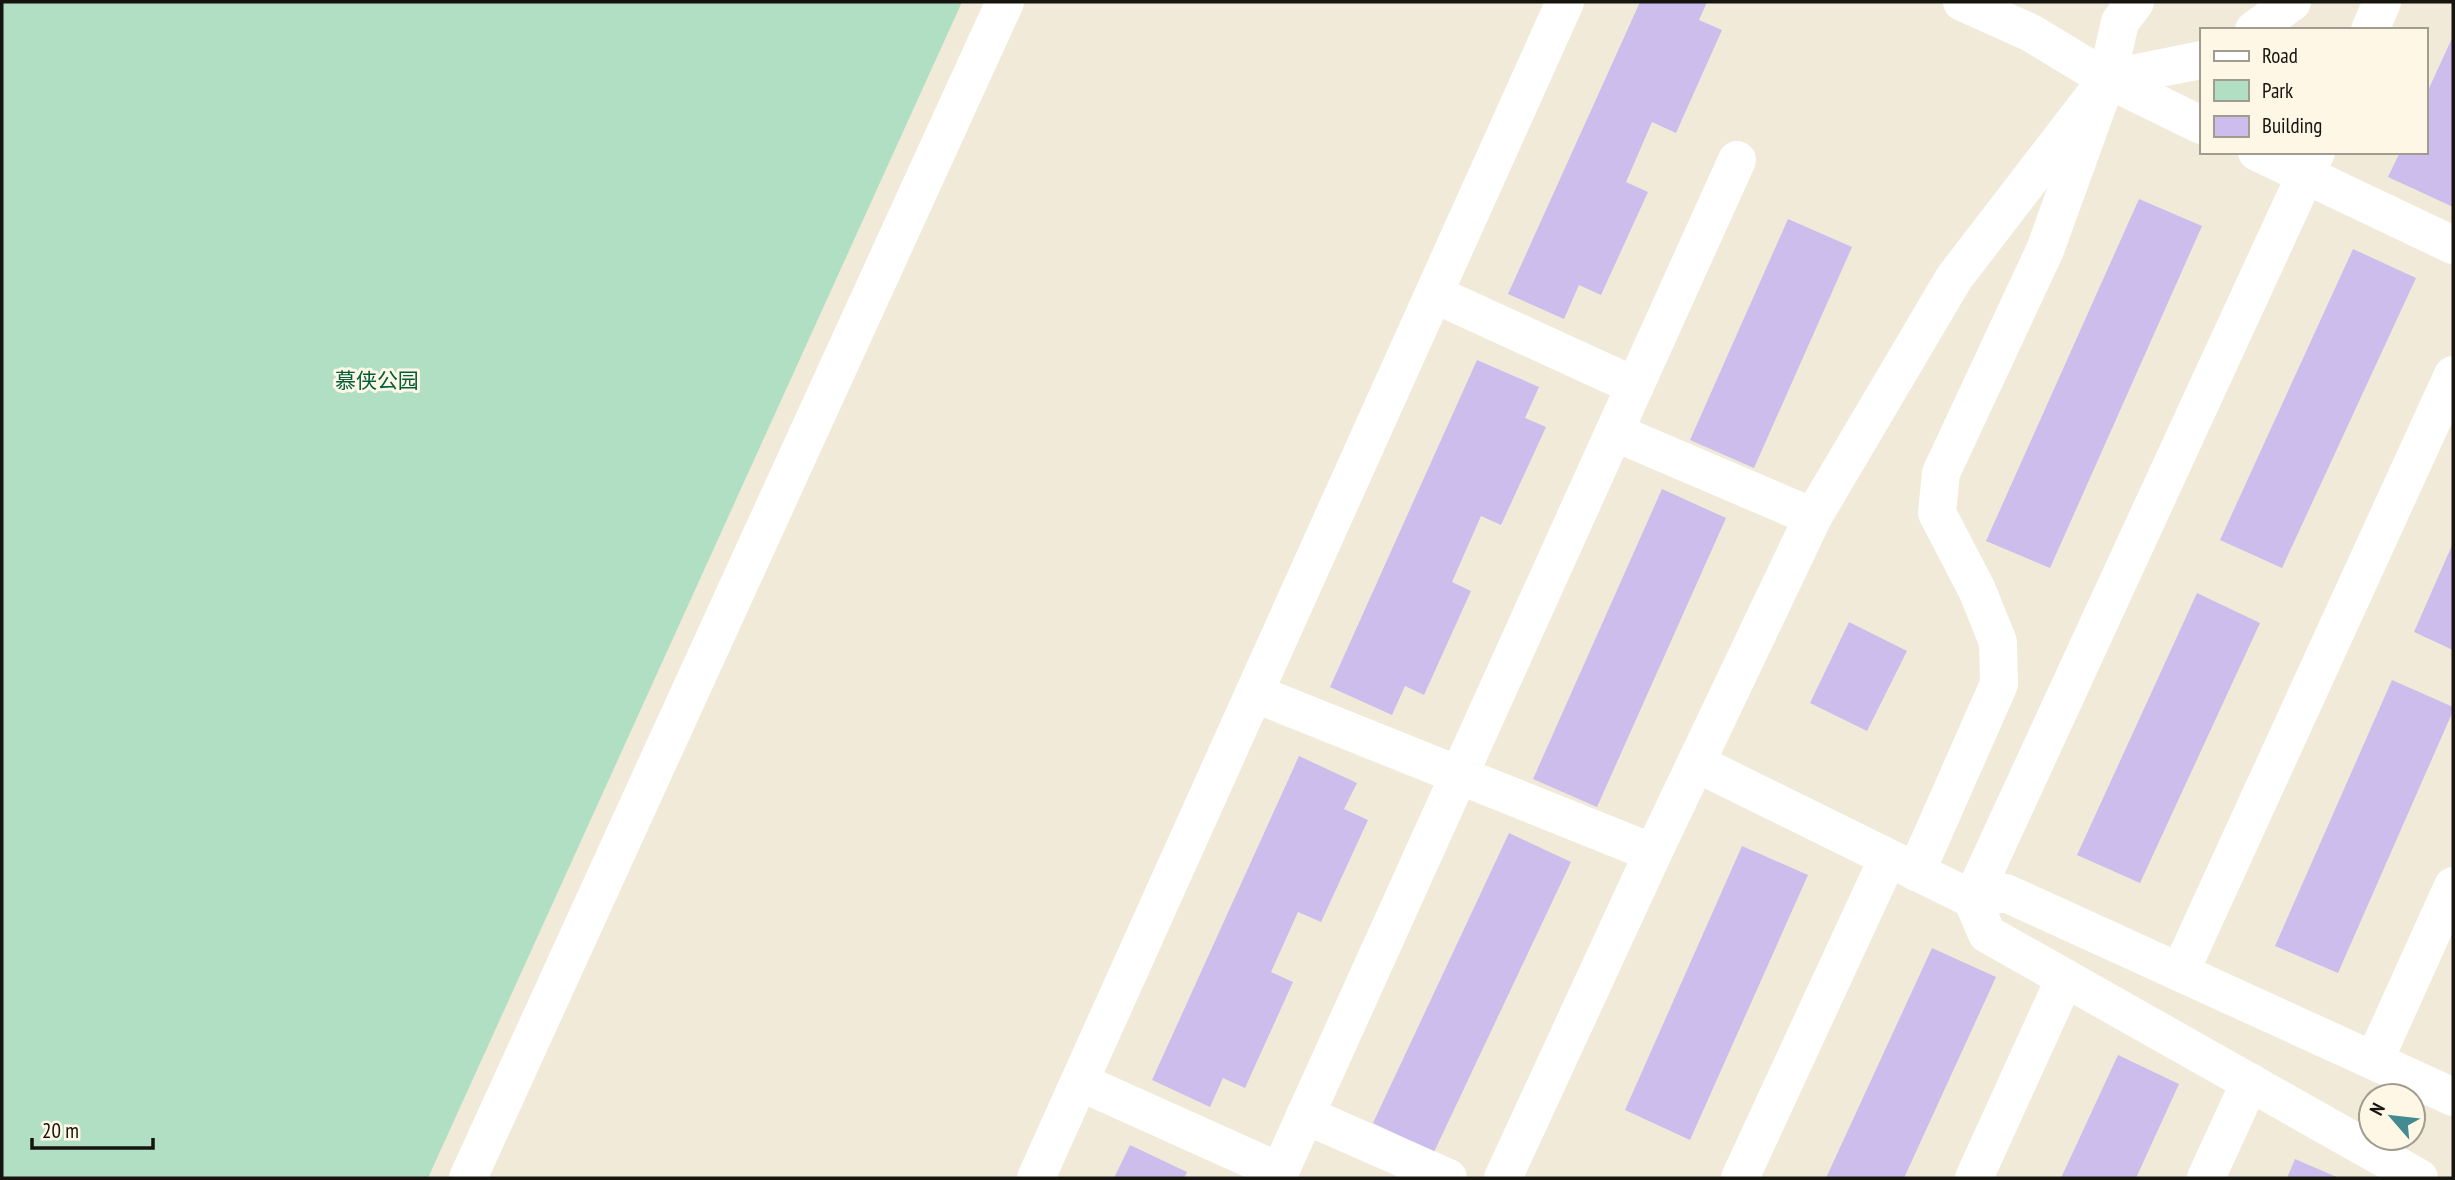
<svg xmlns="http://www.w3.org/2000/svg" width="2455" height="1180" font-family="'PT Sans Narrow','Noto Sans SC',sans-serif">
<rect width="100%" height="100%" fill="#f1ead9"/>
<polygon fill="#b1dfc4" points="2,2 962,2 428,1178 2,1178"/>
<g fill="#cdbded">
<polygon points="1640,2 1707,2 1699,20 1722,30 1676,133 1652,122 1626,182 1648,192 1601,295 1579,285 1564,319 1508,294"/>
<polygon points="2453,36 2453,207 2388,177 2400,152 2425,152 2425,97"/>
<polygon points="2139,199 2202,226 2050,568 1986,541"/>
<polygon points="1788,219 1852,247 1754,468 1690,440"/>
<polygon points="2353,249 2416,278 2282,568 2220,540"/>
<polygon points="1477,360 1539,387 1525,418 1546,427 1501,525 1481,516 1452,582 1471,591 1424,695 1405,686 1392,715 1330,687"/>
<polygon points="1662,489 1726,518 1597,807 1533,779"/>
<polygon points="2453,543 2453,650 2414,632"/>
<polygon points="2197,593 2260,623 2140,883 2077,855"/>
<polygon points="1849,622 1907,651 1867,731 1810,703"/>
<polygon points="2392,680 2453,707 2453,711 2338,973 2275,946"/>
<polygon points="1299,756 1357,783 1344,809 1368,820 1321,922 1298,912 1271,972 1293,982 1245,1088 1223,1078 1210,1107 1152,1080"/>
<polygon points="1509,833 1571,862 1434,1152 1373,1123"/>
<polygon points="1742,846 1808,875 1690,1140 1625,1110"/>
<polygon points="1932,948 1996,977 1904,1178 1826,1178"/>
<polygon points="2118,1055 2179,1084 2136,1178 2061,1178"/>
<polygon points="1130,1145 1187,1172 1184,1178 1114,1178"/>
<polygon points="2295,1159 2339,1178 2287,1178"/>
</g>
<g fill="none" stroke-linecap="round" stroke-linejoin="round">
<g stroke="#fff" stroke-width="38">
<polyline points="1962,2 2031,33 2107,79 2201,60"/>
<polyline points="2254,30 2292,2"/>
<polyline points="2370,30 2382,2"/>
<polyline points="2107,79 2201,125"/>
<polyline points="2257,152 2453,245"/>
<polyline points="2316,152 1972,899 1987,934 2419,1178"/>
<polyline points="1434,294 1635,386"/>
<polyline points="1614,432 1813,517"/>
<polyline points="1254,693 1653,853"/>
<polyline points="1696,763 1972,899 2006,893 2453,1097"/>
<polyline points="1916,872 1999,684 1998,642 1977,590 1937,513 1941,473 2045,250 2107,79 2120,22 2135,2"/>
<polyline points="2180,972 2453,375"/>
<polyline points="2374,1061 2453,886"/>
<polyline points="1080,1082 1280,1172"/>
<polyline points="1305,1115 1448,1178"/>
<polyline points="468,1178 1005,2"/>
<polyline points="1036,1178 1565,2"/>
<polyline points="1277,1178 1737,160"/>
<polyline points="1503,1178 1653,853 1813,517 1954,278 2107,79"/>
<polyline points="1740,1178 1888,858"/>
<polyline points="1974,1178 2065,978"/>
<polyline points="2206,1178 2250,1082"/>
</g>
</g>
<g text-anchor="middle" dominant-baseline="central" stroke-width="6" stroke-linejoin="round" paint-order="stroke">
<g font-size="21" fill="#005e3a" stroke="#fef7e6">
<text x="377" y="380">慕侠公园</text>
</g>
</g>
<rect width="2455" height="1180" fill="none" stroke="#16140e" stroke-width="7"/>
<rect x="2200" y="28" width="228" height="126" fill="#fef7e6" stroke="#a19c90" stroke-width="2"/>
<rect x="2214" y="51" width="35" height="10" fill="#ffffff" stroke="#a19c90" stroke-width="2"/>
<text x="2262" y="63" font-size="21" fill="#16140e">Road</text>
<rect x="2214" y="80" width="35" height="21" fill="#b1dfc4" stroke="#a19c90" stroke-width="2"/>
<text x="2262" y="98" font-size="21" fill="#16140e">Park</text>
<rect x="2214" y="116" width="35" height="21" fill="#cdbded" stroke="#a19c90" stroke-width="2"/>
<text x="2262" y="133" font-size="21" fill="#16140e">Building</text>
<g transform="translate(2392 1117) rotate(298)"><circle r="33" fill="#fef7e6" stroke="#a19c90" stroke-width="2"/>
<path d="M0-5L12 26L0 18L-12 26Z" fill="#438b91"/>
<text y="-10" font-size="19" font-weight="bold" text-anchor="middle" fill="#16140e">N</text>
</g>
<path d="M32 1138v10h121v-10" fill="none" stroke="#16140e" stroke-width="3.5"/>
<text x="42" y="1138" font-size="21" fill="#16140e" stroke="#fef7e6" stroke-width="5" paint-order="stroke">20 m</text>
</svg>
